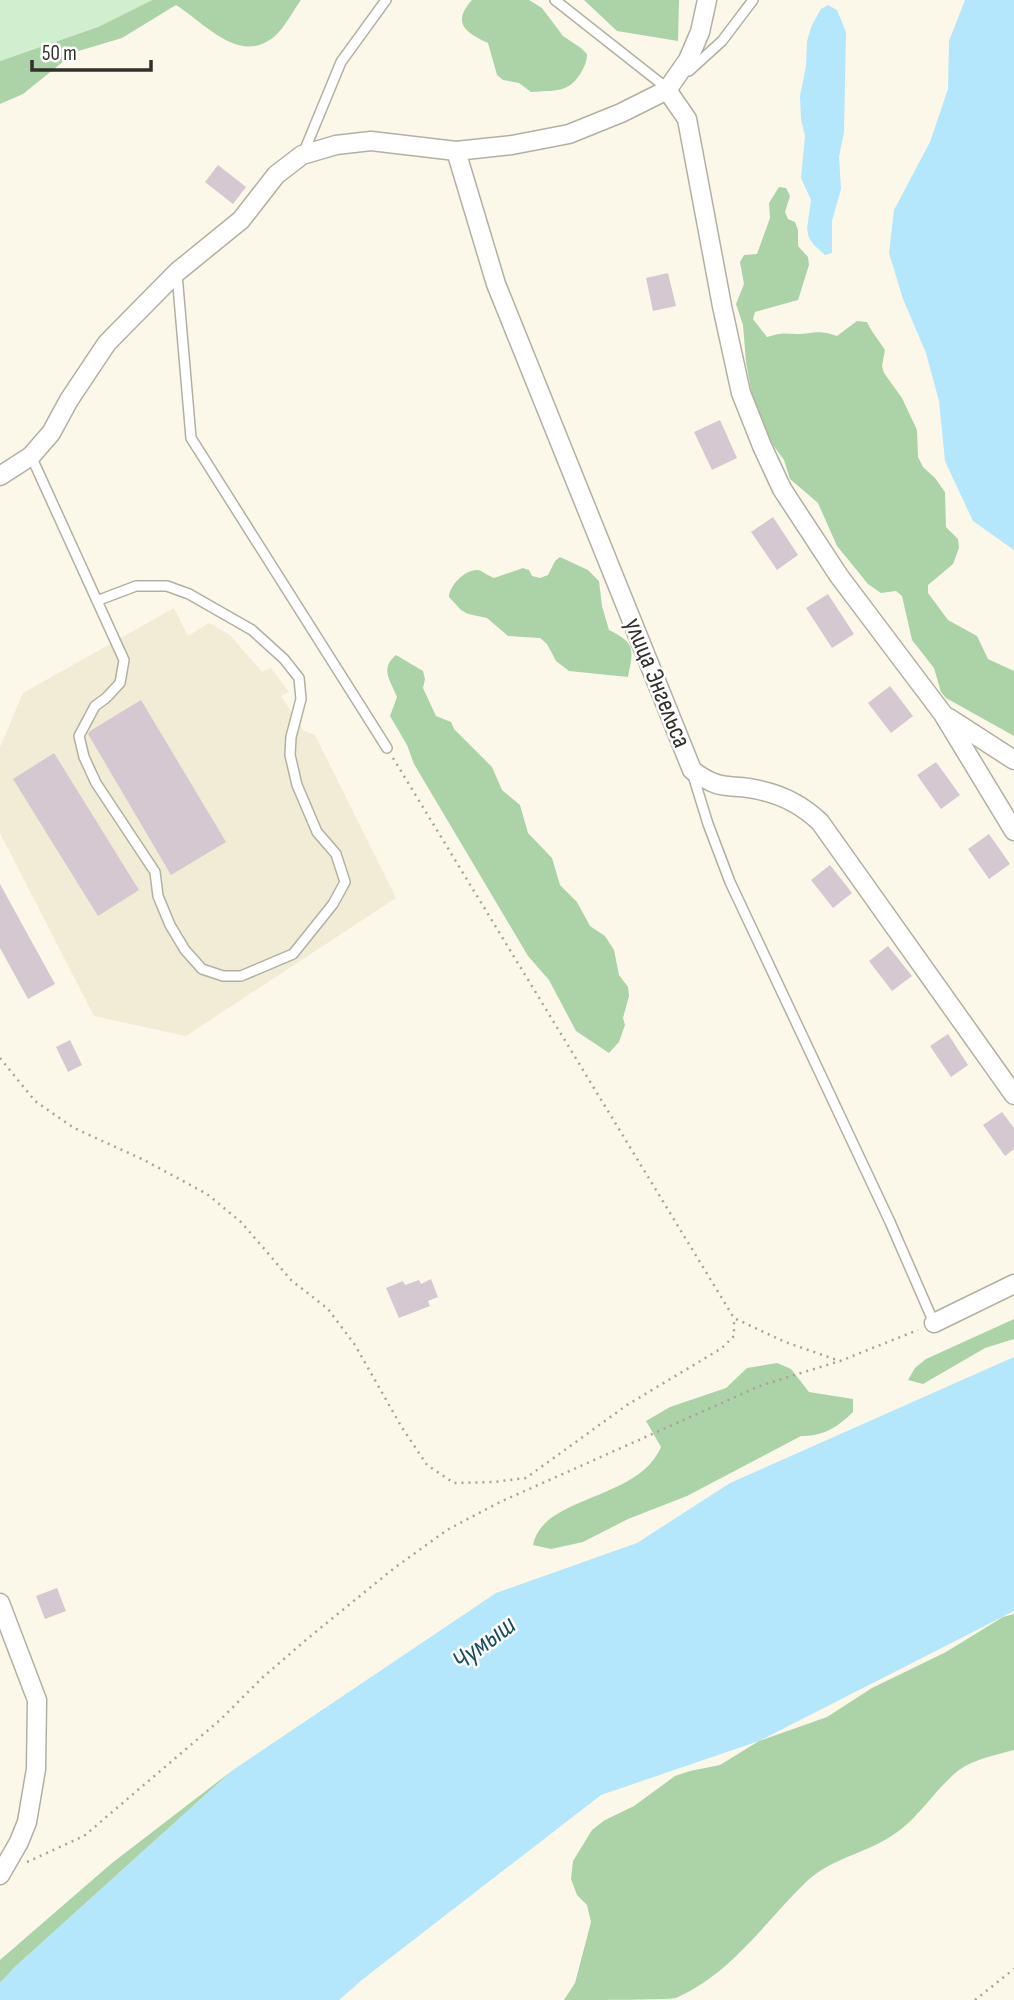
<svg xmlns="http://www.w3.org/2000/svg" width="1014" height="2000" font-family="'Sofia Sans Condensed',sans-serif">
<rect width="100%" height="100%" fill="#fbf8e9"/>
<polygon fill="#f1ecd6" points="174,608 188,636 209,623 230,635 262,672 271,668 289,692 281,696 304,731 315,735 396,898 186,1036 94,1016 0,833 0,747 23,693"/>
<polygon fill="#d1efce" points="0,0 152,0 98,27 0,61"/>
<g fill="#abd3a7">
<path d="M152,0H301C293,11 285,27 275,36C240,66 206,24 176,5L122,38L75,52L23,94L0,104V61L98,27Z"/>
<path d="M472,0H529L542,8L563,36L581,48L587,54C587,61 585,65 582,71C569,94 555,90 531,92L519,83L503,80L497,75L488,43C466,33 451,23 472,0Z"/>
<polygon points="584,0 679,0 678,41 617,31"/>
<path d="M779,187L786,188L790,196L785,212L788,219L795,222L798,230V246L808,257L809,265L798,300L755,312L753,319L767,337C780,333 783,333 796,334C815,334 817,329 837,336L857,321L867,322C872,333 879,340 885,350L882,366L884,373L902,398L917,430L918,457L923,467L935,478L945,492L946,527L958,539L959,548L953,564L928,585V593L948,620L977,636L988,659L1014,671V736L946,698L941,692L934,668L912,640L902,596L896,591L881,593L868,584L837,546L818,503L790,479L784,460L770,441L753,401L746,362L743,325L736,304L744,284L740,262L744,255L757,254L770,218L769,203Z"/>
<path d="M560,557L588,570L599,581L602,606L609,630C635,643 634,648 628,677L569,671L556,661L547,644L540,638L508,636L487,618L468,614L461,610L449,597C449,586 465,569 478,570C483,571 488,576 494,578L523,568L529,570L532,576L540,578L548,575L555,561Z"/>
<path d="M396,655L423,671L425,679L423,688L436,716L451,722L454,729L492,767L502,790L520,805L528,833L552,858L560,885L577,902L590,926L605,936L614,950L619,975L628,987L629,996L623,1018L625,1025L619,1042L609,1053L576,1031L549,980L528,956L414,764L407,745L390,716L397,697C391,681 379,669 396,655Z"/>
<polygon points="1014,1319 1014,1339 985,1348 923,1384 908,1380 915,1368 926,1359"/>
<path d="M777,1363L791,1369L809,1392L853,1399V1412C838,1427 822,1437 801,1436L687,1496L628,1519L583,1542L551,1549L533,1545C543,1495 638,1501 661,1447L646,1421L670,1407L726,1388L747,1368Z"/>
<path d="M1014,1614V1750C996,1755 974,1759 959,1770C934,1790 918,1820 890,1837C863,1854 830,1859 806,1882C764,1923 732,1973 676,1998C664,2000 584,2000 564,2000L575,1983L591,1922L587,1905L577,1895L571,1879L573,1861L592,1830L605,1820L634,1806L675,1776L690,1771L720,1765L759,1741L827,1717L872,1688L946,1652L1003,1617Z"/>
<polygon points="233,1770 16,1966 0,1983 0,1960 112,1863"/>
</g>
<g fill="#b4e6fc">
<polygon points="965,0 1014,0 1014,550 973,521 945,461 939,401 926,353 903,299 889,253 894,210 930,142 948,89 949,41"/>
<polygon points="828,5 837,10 846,32 844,132 839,157 841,189 832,221 832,253 825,255 814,245 809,238 807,229 811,200 801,178 805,136 801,119 800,96 806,66 807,41 812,25 821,9"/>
<polygon points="1014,1357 1014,1611 759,1741 601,1795 363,1979 339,2000 0,2000 0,1983 16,1966 233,1770 496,1593 637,1543 730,1483"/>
</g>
<g fill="#d6c8d1">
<polygon points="218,165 246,187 233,204 205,182"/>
<polygon points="668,273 676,306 653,311 646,278"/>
<polygon points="720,420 737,458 712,470 694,432"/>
<polygon points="773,517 798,555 777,570 751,532"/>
<polygon points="828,594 854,634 832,648 806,608"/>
<polygon points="890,686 913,716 891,733 868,703"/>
<polygon points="141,700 226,842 171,875 88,734 90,731"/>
<polygon points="54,753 139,890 98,916 13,779"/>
<polygon points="936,762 960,795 941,809 917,775"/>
<polygon points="989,834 1010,864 989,879 968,849"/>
<polygon points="830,865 852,893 833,908 811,880"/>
<polygon points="0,884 55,984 28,999 0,948"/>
<polygon points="888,946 912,976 892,991 869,961"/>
<polygon points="948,1034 968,1065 951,1077 930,1046"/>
<polygon points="70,1040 82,1065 68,1072 56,1047"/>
<polygon points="1002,1112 1014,1128 1014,1149 1005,1156 983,1125"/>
<polygon points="431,1279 438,1297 428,1301 430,1306 399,1318 386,1288 403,1281 405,1285 419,1280 421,1284"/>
<polygon points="57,1588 66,1611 45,1619 36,1596"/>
</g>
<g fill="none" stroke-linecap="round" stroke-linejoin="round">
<g stroke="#b3b0a3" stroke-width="12">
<g id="lane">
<polyline points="555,0 668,89"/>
<polyline points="689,71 722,41 753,0"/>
<polyline points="303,154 341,62 386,0"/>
<polyline points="177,274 191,438 387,748"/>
<polyline points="31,456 124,660 120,683 106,698 95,706 79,736 84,757 96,783 155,872 158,896 170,925 185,950 202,969 223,976 241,976 293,954 333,904 345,882 336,854 317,832 297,785 290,755 291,737 301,699 299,678 284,659 252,630 189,594 167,586 136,586 99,600"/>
<polyline points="692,772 708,824 730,882 890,1222 934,1323"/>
</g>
</g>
<g stroke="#b3b0a3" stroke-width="21">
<g id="street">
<polyline points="667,90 687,119 722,306 741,393 762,446 782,489 839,576 943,714 1014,831"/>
<path d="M456,151L496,284L692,770C723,794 731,782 763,791C785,796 804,807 820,822L1014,1095"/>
<polyline points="0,476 31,456 51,433 69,400 107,343 177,272 241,220 276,175 302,155 336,145 371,141 456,151 512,145 569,134 621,113 667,90 688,60 700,32 707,0"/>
<polyline points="949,718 1014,760"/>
<polyline points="934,1323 1014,1284"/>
<polyline points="0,1603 37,1700 36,1769 27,1822 19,1842 0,1875"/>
</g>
</g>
<g stroke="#a6a499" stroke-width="2.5" stroke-dasharray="2 5" stroke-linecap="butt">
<polyline points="393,758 734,1318 785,1342 840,1361"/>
<polyline points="0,1058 35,1101 74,1128 144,1160 207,1194 241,1222 291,1280 328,1309 355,1345 401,1426 427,1465 454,1483 494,1482 526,1478 627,1405 722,1348 734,1336 734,1318"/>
<polyline points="27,1862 84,1836 220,1720 262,1678 307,1639 393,1569 447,1530 500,1502 762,1385 840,1361 918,1330"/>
<polyline points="975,2000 1014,1969"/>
</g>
<use href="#lane" stroke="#fff" stroke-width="9"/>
<use href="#street" stroke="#fff" stroke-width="18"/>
</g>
<g text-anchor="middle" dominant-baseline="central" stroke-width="5" stroke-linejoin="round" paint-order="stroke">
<g font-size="26" fill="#31302a" stroke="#fff">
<text transform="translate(657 683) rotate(68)">улица Энгельса</text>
</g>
<g font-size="28" font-style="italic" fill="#184c5f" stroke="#fff">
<text transform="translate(484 1643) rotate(-37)">Чумыш</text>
</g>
</g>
<path d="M32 60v10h119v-10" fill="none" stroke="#31302a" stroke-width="3.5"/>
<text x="42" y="60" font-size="21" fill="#31302a" stroke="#ffffff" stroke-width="5" paint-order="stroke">50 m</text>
</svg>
